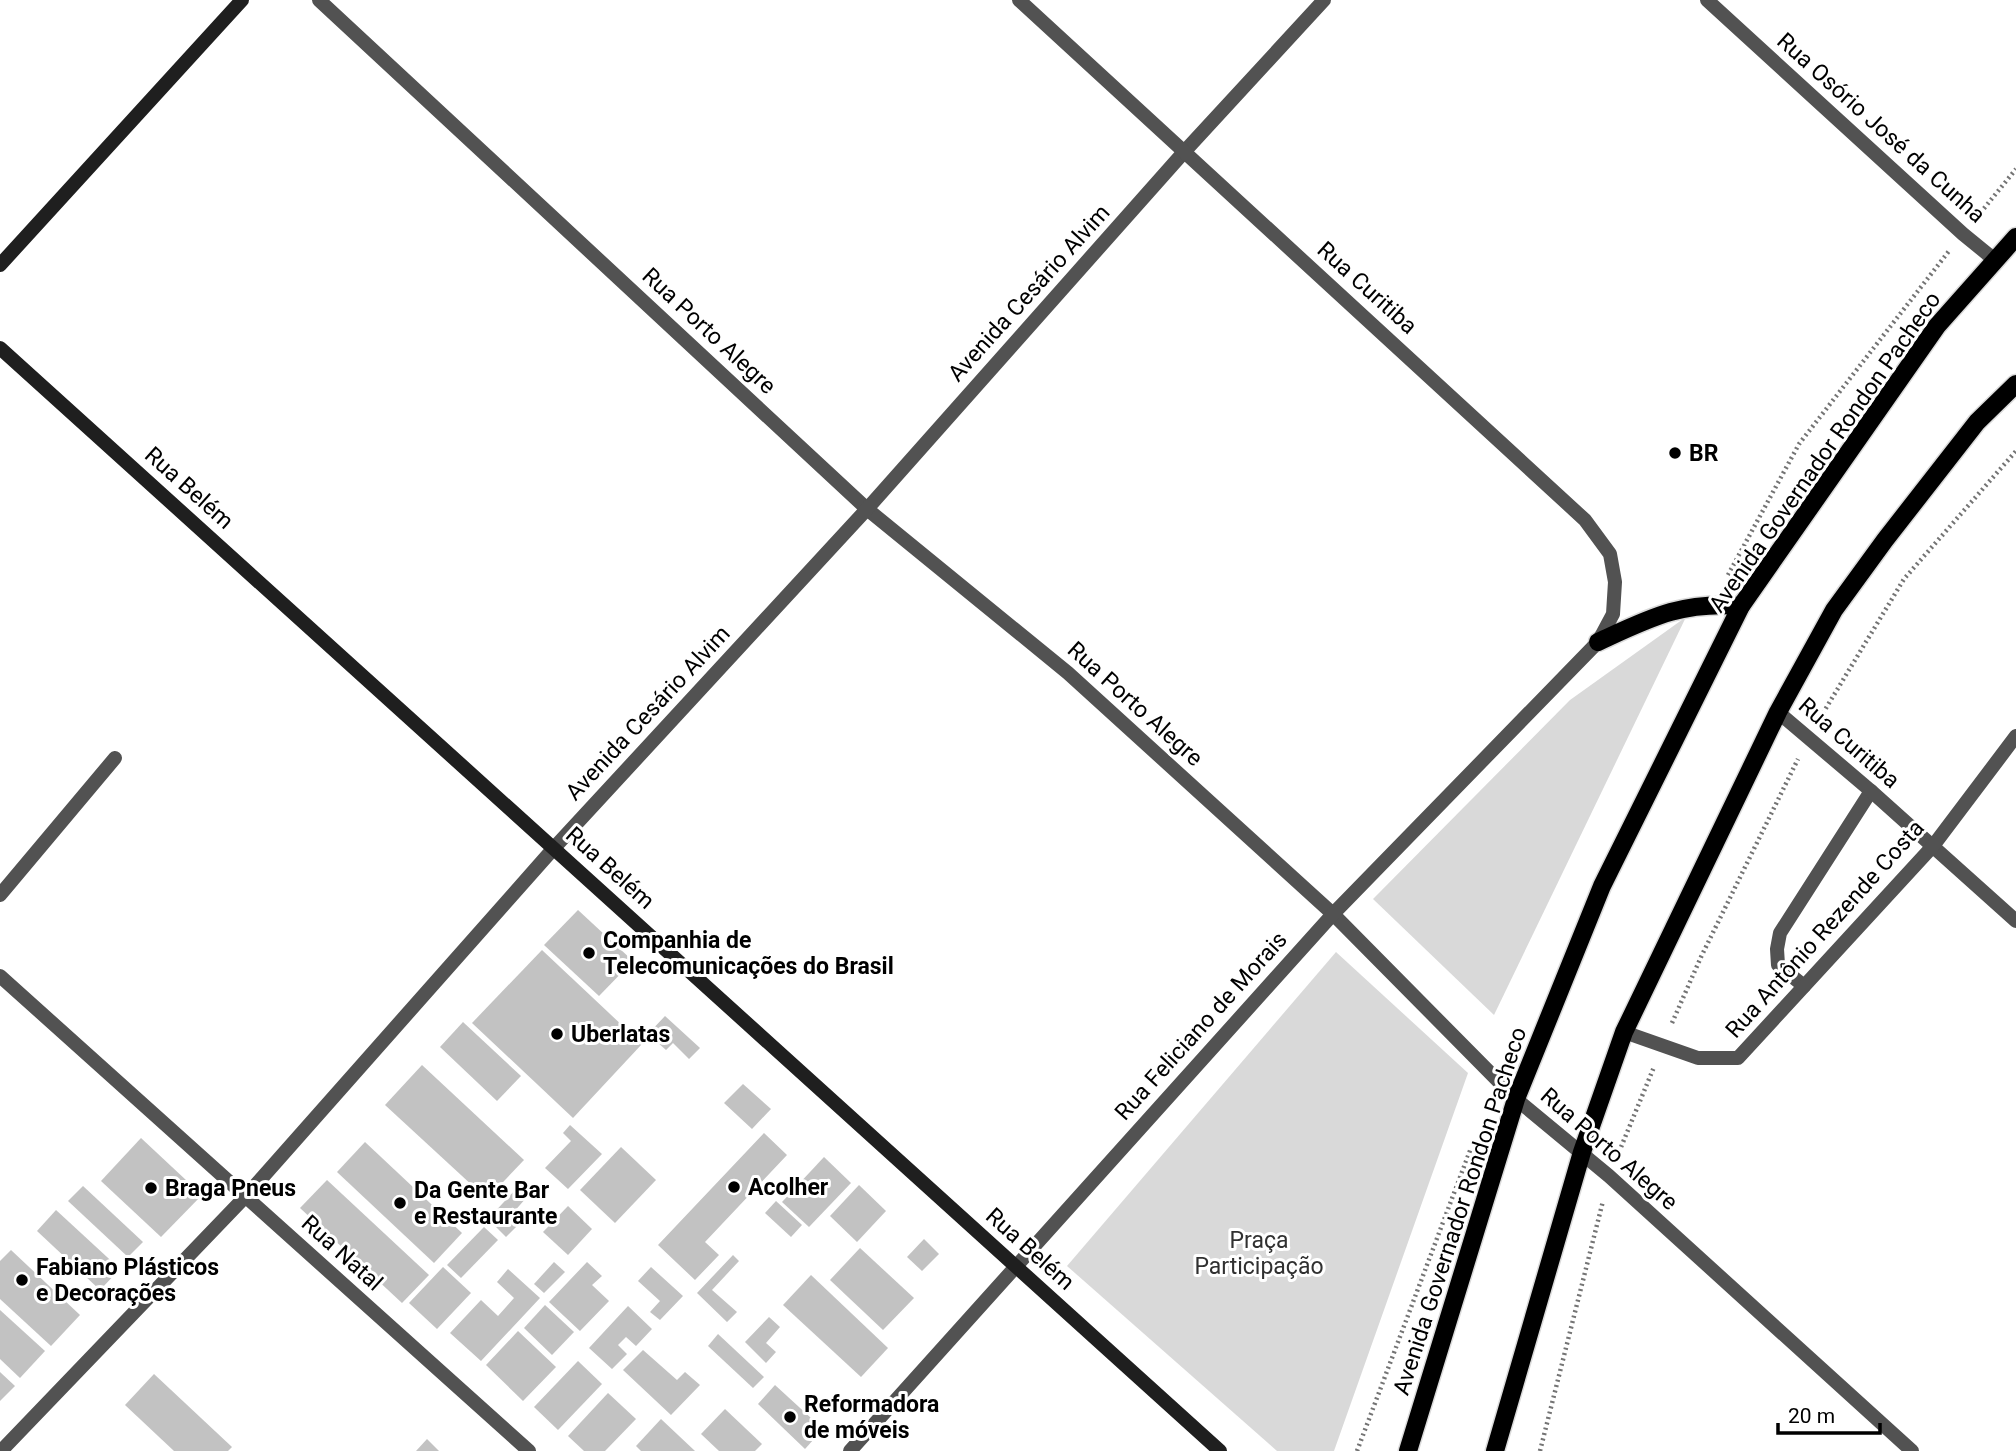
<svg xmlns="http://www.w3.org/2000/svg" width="2016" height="1451" font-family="Roboto,sans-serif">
<rect width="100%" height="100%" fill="#fff"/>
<g fill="#d9d9d9">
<polygon points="1686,617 1494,1015 1373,899 1570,700"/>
<polygon points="1336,952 1468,1073 1334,1451 1277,1451 1067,1266"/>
</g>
<g fill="#c2c2c2">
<polygon points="578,910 633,961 599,996 544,945"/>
<polygon points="542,950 642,1044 573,1118 472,1023"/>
<polygon points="665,1016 700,1048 689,1059 673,1043 666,1050 648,1034"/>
<polygon points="463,1022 521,1076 497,1101 440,1047"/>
<polygon points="422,1065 524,1160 487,1199 385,1105"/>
<polygon points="743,1084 771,1109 752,1129 724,1103"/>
<polygon points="570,1125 602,1154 568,1189 545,1168 571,1141 563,1133"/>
<polygon points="764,1133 787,1155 705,1242 719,1255 695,1280 658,1245"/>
<polygon points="141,1138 202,1195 161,1237 101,1181"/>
<polygon points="365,1142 462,1233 434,1263 337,1172"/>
<polygon points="621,1147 656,1180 615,1223 580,1190"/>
<polygon points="824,1157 851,1183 809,1227 782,1202"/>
<polygon points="327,1180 429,1275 402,1303 300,1208"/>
<polygon points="859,1185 886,1211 857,1242 830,1216"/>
<polygon points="83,1186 143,1242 128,1257 68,1201"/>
<polygon points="517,1188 527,1197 512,1214 521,1222 506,1237 488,1219"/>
<polygon points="776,1201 802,1225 791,1237 765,1213"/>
<polygon points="568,1206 592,1229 568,1255 543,1232"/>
<polygon points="56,1210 120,1269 100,1290 37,1231"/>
<polygon points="484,1227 498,1240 461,1278 447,1265"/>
<polygon points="924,1239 939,1254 922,1271 907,1257"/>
<polygon points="860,1248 914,1298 883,1330 830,1280"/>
<polygon points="11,1250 80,1315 51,1346 0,1299 0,1261"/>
<polygon points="733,1255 739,1261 712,1290 737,1312 727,1322 697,1293"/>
<polygon points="554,1262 565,1272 544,1293 534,1284"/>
<polygon points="587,1262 602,1276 592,1285 609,1301 580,1331 549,1302"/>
<polygon points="443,1267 471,1293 437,1329 409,1303"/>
<polygon points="651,1267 683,1296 660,1320 650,1312 660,1301 638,1281"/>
<polygon points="508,1269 540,1298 481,1361 450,1333 481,1300 498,1316 514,1298 497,1282"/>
<polygon points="811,1275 888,1348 861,1377 783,1305"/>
<polygon points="545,1305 574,1332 552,1355 524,1328"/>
<polygon points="628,1306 652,1329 636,1346 626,1337 618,1345 627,1354 612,1369 589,1348"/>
<polygon points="0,1310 45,1351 20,1378 0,1359"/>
<polygon points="769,1317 780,1327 766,1343 776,1352 766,1363 745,1342"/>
<polygon points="518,1331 556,1367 523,1401 486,1365"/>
<polygon points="718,1334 764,1377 753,1388 708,1346"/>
<polygon points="643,1350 677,1380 685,1372 700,1385 671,1415 623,1370"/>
<polygon points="578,1361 602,1384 558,1430 534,1407"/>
<polygon points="0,1372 15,1386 0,1401"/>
<polygon points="154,1374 232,1447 228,1451 174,1451 125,1405"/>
<polygon points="775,1385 823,1429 805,1449 758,1404"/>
<polygon points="608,1393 636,1419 605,1451 584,1451 568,1436"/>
<polygon points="725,1409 762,1444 755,1451 719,1451 701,1434"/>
<polygon points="661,1419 695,1451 641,1451 636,1446"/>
<polygon points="427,1439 439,1451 416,1451"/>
</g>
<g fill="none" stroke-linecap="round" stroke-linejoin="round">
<g stroke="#dbdbdb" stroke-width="21">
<g id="primary">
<path d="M1598,642C1650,618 1682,601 1741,606"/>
<polyline points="1408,1451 1516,1099 1602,886 1741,606 1937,326 2016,237"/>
<polyline points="1495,1451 1582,1152 1624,1032 1778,712 1834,610 1885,540 1977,422 2016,384"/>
</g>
</g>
<g stroke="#747474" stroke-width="4.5" stroke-dasharray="2 3.5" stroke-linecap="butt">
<polyline points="1977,217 2016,169"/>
<polyline points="1728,575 1799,444 1949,251"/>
<polyline points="1820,718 1904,579 2016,451"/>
<polyline points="1672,1023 1701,957 1798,759"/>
<polyline points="1619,1152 1654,1067"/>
<polyline points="1357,1451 1471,1148"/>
<polyline points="1540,1451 1603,1201"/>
</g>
<g stroke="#525252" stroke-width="14">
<polyline points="0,895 115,758"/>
<polyline points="1804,986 1778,965 1777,949 1780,933 1871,791"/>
</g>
<g stroke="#525252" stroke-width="14">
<polyline points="319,0 867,509 1068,673 1333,914 1516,1099 1609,1176 1912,1451"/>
<polyline points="1707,0 1963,234 1996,261"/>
<polyline points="1778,712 1871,791 2016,921"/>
<polyline points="0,976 529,1451"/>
<polyline points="1624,1032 1698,1058 1738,1058 1933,846 2016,736"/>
<polyline points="1,1451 245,1197 554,848 867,509 1184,152 1324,0"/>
<polyline points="850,1451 1333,914 1598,642 1613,614 1615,582 1610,554 1585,520 1019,0"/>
</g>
<g stroke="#1f1f1f" stroke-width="14">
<polyline points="0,265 242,0"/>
<polyline points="0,348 1220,1451"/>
</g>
<use href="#primary" stroke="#000" stroke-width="18"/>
</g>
<g fill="#000" stroke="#fff" stroke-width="2.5">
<circle cx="1675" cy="453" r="7"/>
<circle cx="589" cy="953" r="7"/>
<circle cx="557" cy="1034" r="7"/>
<circle cx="734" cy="1187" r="7"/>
<circle cx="151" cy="1188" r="7"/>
<circle cx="400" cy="1203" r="7"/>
<circle cx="22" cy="1280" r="7"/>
<circle cx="790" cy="1417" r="7"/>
</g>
<g text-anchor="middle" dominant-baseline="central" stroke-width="6" stroke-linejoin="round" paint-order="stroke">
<g font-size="23" fill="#000" stroke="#fff">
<text transform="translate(1881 128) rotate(42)">Rua Osório José da Cunha</text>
<text transform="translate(1367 288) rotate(42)">Rua Curitiba</text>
<text transform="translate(1029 293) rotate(-48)">Avenida Cesário Alvim</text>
<text transform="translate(709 331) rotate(43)">Rua Porto Alegre</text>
<text transform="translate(1825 452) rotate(-55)">Avenida Governador Rondon Pacheco</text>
<text transform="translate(189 488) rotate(42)">Rua Belém</text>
<text transform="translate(1135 704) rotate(42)">Rua Porto Alegre</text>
<text transform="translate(648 713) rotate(-47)">Avenida Cesário Alvim</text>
<text transform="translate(1849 743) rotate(41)">Rua Curitiba</text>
<text transform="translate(610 868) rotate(42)">Rua Belém</text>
<text transform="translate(1825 929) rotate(-48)">Rua Antônio Rezende Costa</text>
<text transform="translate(1201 1026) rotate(-48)">Rua Feliciano de Morais</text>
<text transform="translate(1609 1149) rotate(41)">Rua Porto Alegre</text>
<text transform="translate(1460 1211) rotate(-72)">Avenida Governador Rondon Pacheco</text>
<text transform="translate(1030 1249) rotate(42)">Rua Belém</text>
<text transform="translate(342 1253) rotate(42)">Rua Natal</text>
</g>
<g font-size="23" font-weight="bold" fill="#000" stroke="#fff" text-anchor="start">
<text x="1689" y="453">BR</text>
<text x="603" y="940">Companhia de<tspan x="603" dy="26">Telecomunicações do Brasil</tspan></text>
<text x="571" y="1034">Uberlatas</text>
<text x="748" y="1187">Acolher</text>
<text x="165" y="1188">Braga Pneus</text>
<text x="414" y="1190">Da Gente Bar<tspan x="414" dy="26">e Restaurante</tspan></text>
<text x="36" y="1267">Fabiano Plásticos<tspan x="36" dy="26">e Decorações</tspan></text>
<text x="804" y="1404">Reformadora<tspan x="804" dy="26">de móveis</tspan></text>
</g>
<g font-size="23" fill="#303030" stroke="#fff">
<text x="1259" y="1240">Praça<tspan x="1259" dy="26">Participação</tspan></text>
</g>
</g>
<path d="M1778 1423v10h102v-10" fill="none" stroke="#000000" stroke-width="3.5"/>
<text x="1788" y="1423" font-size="21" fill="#000000" stroke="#ffffff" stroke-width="5" paint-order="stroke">20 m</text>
</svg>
